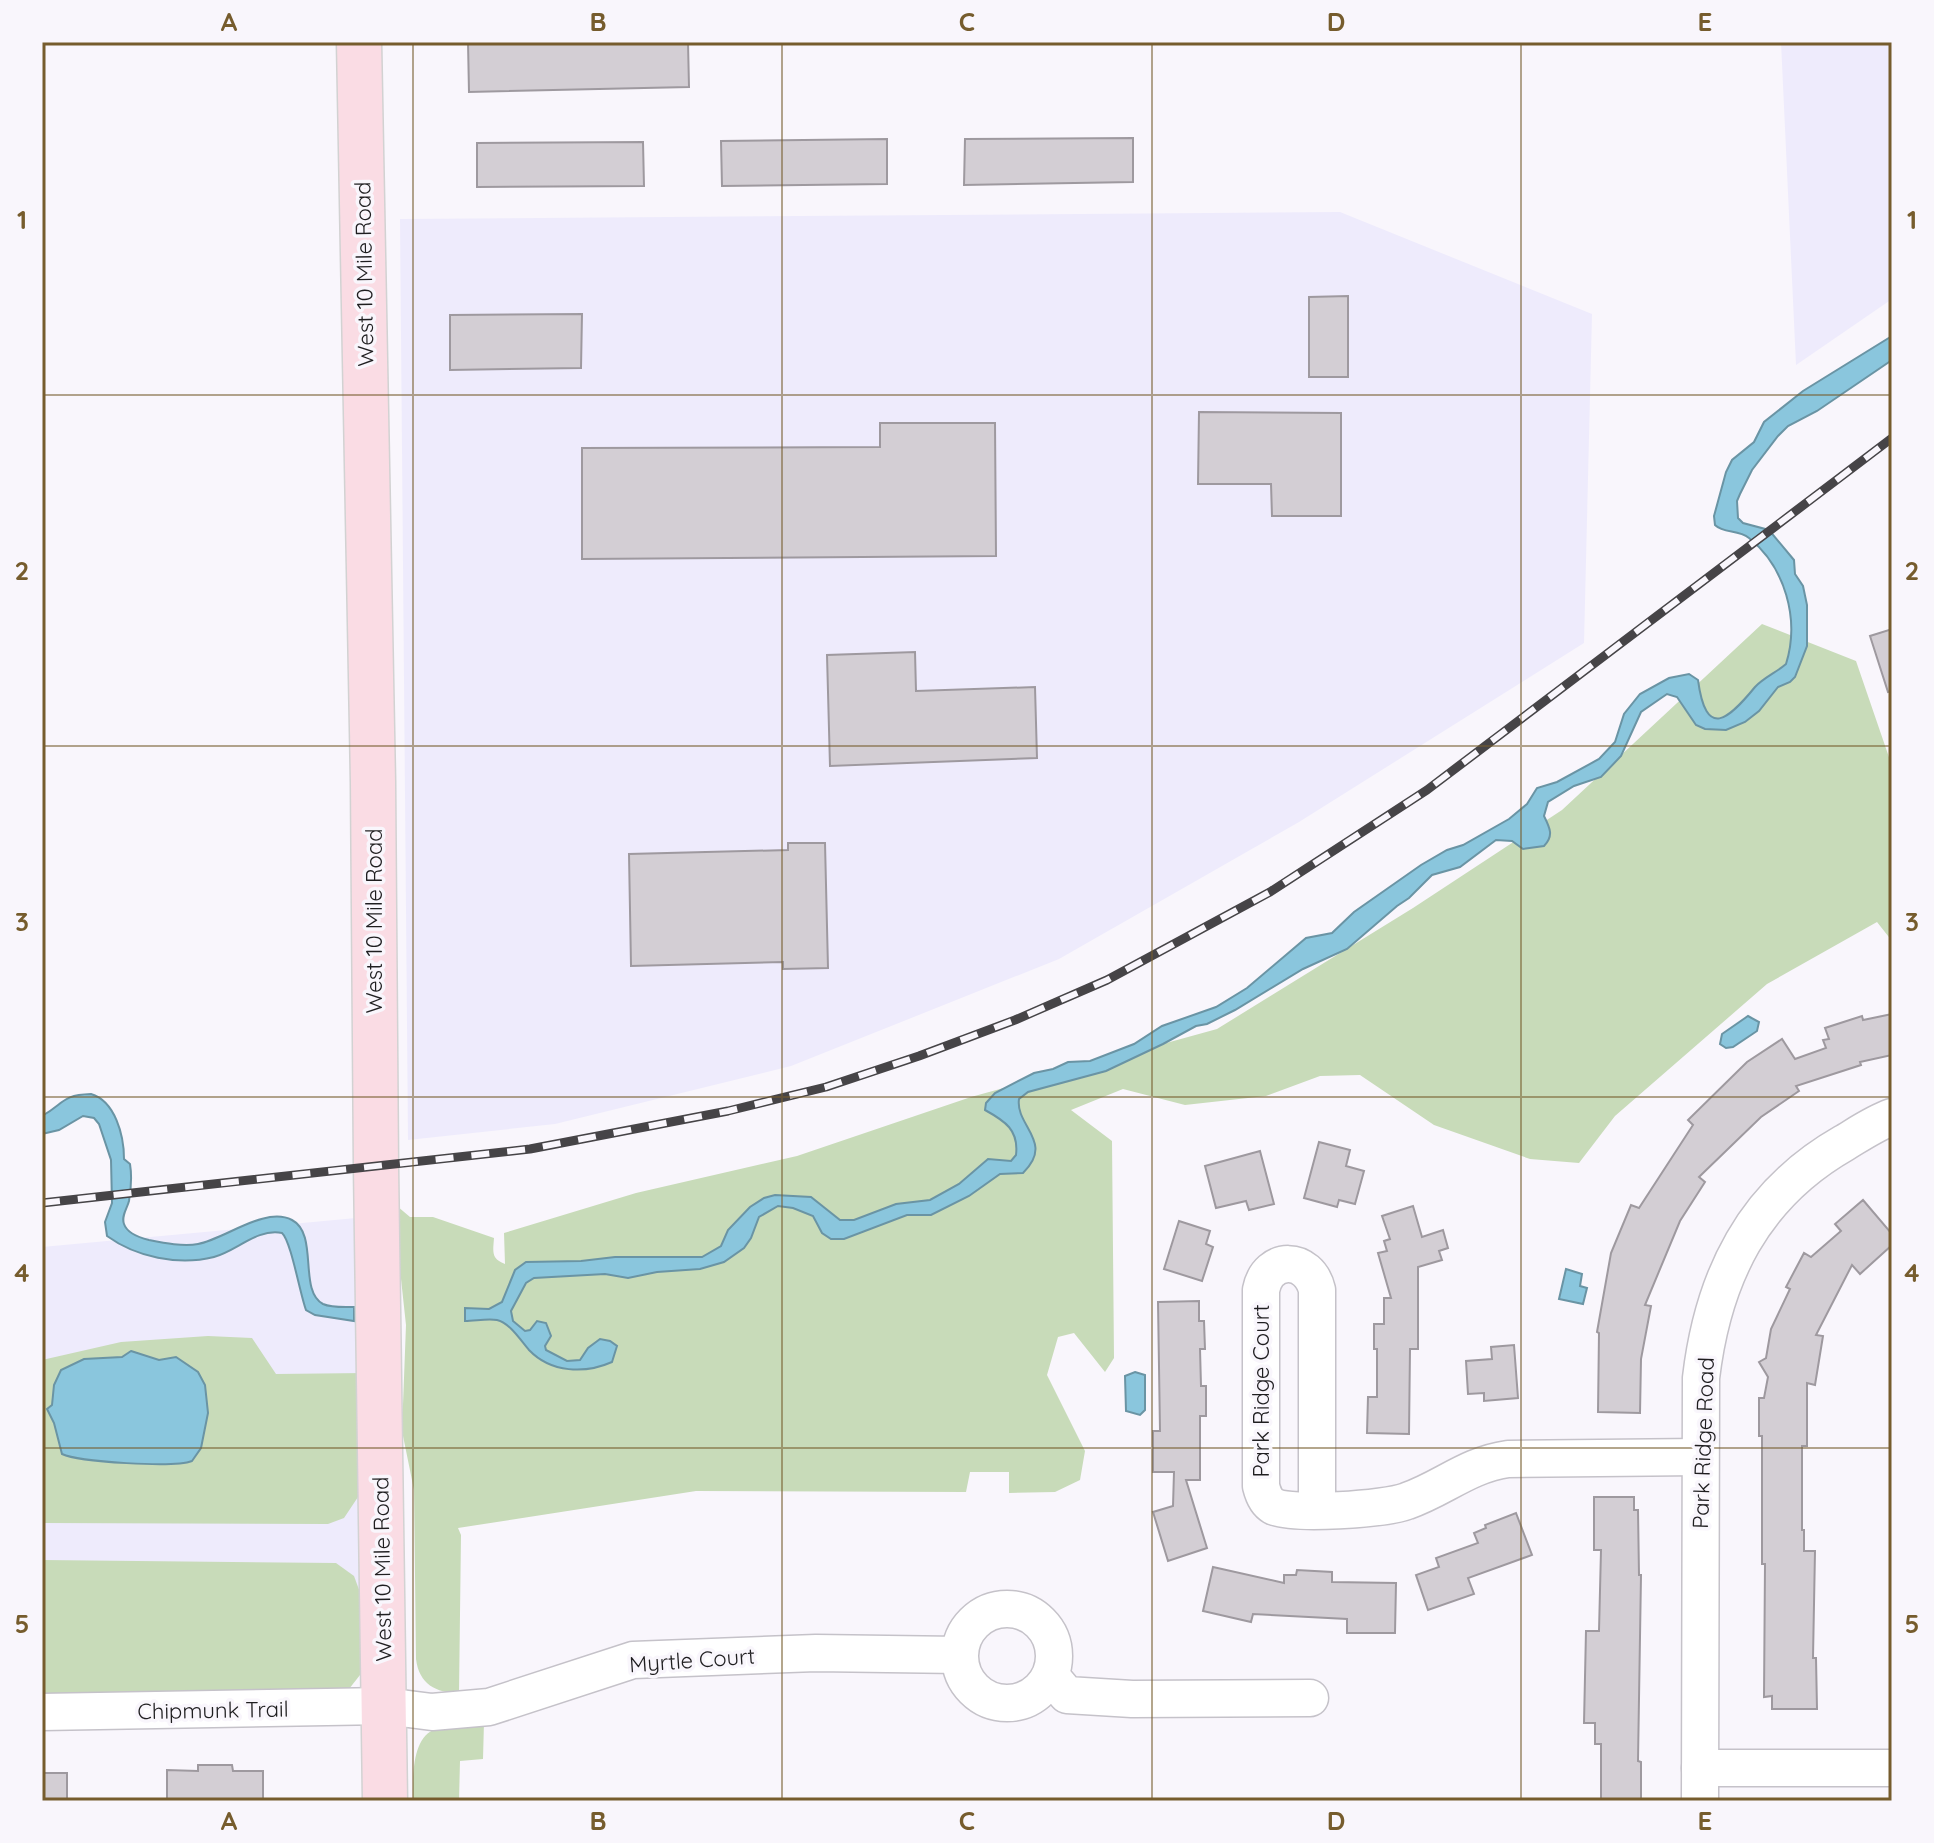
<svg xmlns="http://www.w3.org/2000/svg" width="1934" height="1843" font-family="Quicksand,sans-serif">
<rect width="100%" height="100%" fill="#f9f6fc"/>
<g fill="#eeebfc">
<polygon points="1781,42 1892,42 1892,299 1796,365"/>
<polygon points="1340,212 1592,314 1584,643 1299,822 1059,959 791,1066 555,1124 408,1140 400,219"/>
<polygon points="356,1218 361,1669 42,1670 42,1247"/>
</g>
<g fill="#c8dbb9">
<path d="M1762,624L1856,661L1892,766V941L1877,922L1767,984L1615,1116L1579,1163L1530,1159L1434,1125L1360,1075L1320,1076L1266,1096L1185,1105L1123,1089L1071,1110L1112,1141L1114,1358L1105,1372L1074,1333L1058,1337L1047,1375L1085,1451L1080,1480L1055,1492L1009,1493V1472H970L966,1492L696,1491L458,1528L461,1535L459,1693C436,1693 419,1684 416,1659L414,1490L402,1431L406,1325L397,1242V1206L410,1217H433L494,1238C493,1252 491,1259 505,1264L504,1233L636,1193L797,1156L971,1097L1217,1029L1413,908L1562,810Z"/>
<polygon points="208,1336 252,1338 276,1374 365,1373 358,1497 344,1518 328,1524 42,1523 42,1360 121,1342"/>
<polygon points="42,1560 336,1563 354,1576 361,1595 361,1669 360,1675 349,1689 42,1697"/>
<path d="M484,1722L483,1759L460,1761L459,1801H413C413,1780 411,1741 433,1730C446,1723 470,1724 484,1722Z"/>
</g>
<g fill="#8ac6dd" stroke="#6a94a4" stroke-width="2">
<path d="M1892,336V360L1817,411L1788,426L1778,436L1752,470L1740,494L1737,501L1738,518L1743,523L1769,530L1794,560L1795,574L1803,586L1807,605V646L1795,677L1790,682L1778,687L1759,711L1745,722L1726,730L1705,729L1696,725L1677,697L1667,694L1641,712L1621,756L1601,777L1574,786L1548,802L1544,816C1550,828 1554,836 1544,846L1523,849L1512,841L1496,840L1460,867L1432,875L1409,898L1397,906L1347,949L1303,969L1235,1010L1207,1024L1196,1026L1163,1044L1106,1071L1028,1092L1019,1099C1015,1126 1055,1142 1023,1173L1000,1174L969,1196L931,1215H907L844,1239H831L822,1233L813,1216L793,1208L778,1206L759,1217L751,1238L744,1248L724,1262L700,1269L657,1272L628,1278L605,1274L534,1278L526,1283L511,1311L513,1321L525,1331L530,1330L537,1321L546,1323L551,1336L545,1346L546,1350L567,1361L580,1360L588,1348L600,1339L610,1341L617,1346L612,1362C585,1374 551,1373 529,1350C521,1341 510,1323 497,1320C488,1318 475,1321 465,1321V1308L489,1309L502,1302L515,1270L526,1262L581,1261L615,1257H702L721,1246L728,1230L750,1207L764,1198L775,1195L811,1197L840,1220H854L896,1204L930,1200L959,1184L988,1159L1011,1161L1016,1155C1019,1130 1005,1121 985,1110L986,1103L995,1093L1034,1073L1053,1069L1068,1062L1090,1061L1134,1044L1162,1026L1216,1007L1247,988L1306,938L1332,933L1354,912L1421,865L1447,850L1463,845L1509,819L1527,804L1537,788L1557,782L1599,759L1615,742L1624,714L1640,694L1669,678L1689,674L1698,680C1706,740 1728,720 1755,687C1763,678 1777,672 1786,664C1800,619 1785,567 1749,538C1738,529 1724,534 1715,525L1714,516L1726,472L1732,460L1754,442L1764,422L1803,391Z"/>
<polygon points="1748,1016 1759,1022 1757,1031 1733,1047 1726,1048 1720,1044 1722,1034"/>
<path d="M91,1094C115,1101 124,1135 124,1159L130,1164C132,1176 131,1189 129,1201C127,1209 121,1216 124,1224C127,1233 141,1238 149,1240C164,1243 184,1247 198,1244C225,1239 265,1206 292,1220C319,1234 298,1291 323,1304C332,1308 344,1307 354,1307V1321L315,1315L306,1310C300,1294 291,1241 282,1233C257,1228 237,1251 214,1257C178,1266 136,1257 107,1236L105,1222L112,1203L111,1160L99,1124L94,1118L83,1116L59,1130L42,1134V1116C65,1103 61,1095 91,1094Z"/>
<polygon points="1566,1269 1582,1274 1580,1286 1587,1288 1583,1304 1559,1299"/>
<path d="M131,1351L159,1360L176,1357L198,1372L205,1385L208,1413L201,1448L192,1461C174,1468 79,1462 62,1454L54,1423L47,1409L52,1405L54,1385L61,1370L84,1359L122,1357Z"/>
<polygon points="1135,1372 1145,1375 1145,1410 1140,1415 1126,1411 1125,1376"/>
</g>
<g fill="#d3ced4" stroke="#9e999f" stroke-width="2">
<polygon points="468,42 688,42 689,87 469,92"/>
<polygon points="1133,138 1133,182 964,185 965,139"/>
<polygon points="887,139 887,184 722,186 721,141"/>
<polygon points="643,142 644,186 477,187 477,143"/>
<polygon points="1348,296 1348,377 1309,377 1309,297"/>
<polygon points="582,314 581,368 450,370 450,315"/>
<polygon points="1199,412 1341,413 1341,516 1272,516 1271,484 1198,484"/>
<polygon points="880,423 995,423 996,556 582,559 582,448 880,447"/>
<polygon points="1892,629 1892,691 1888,692 1870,636"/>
<polygon points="915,652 916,691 1035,687 1037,758 830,766 827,655"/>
<polygon points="788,843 825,843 828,968 783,969 783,962 631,966 629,854 788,850"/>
<polygon points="1892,1014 1892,1055 1860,1062 1861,1065 1796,1086 1799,1091 1761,1117 1699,1177 1705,1182 1680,1221 1645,1305 1651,1306 1641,1359 1640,1413 1598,1412 1599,1333 1597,1332 1611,1253 1631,1205 1639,1208 1693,1125 1688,1120 1747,1062 1782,1039 1795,1059 1826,1048 1823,1040 1829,1039 1825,1028 1862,1016 1863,1020"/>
<polygon points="1319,1142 1350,1150 1346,1166 1364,1171 1355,1204 1339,1200 1337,1207 1304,1198"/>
<polygon points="1260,1151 1274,1204 1249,1210 1246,1201 1216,1208 1205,1166"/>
<polygon points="1863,1200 1892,1234 1892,1245 1860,1274 1852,1265 1816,1335 1823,1336 1815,1385 1807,1383 1807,1446 1802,1446 1802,1530 1804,1530 1804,1551 1815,1551 1813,1658 1816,1658 1817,1709 1772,1709 1772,1696 1764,1697 1765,1564 1762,1564 1762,1436 1759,1436 1759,1398 1764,1398 1768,1377 1759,1362 1766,1358 1771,1329 1790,1289 1786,1287 1804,1253 1811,1257 1841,1231 1835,1224"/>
<polygon points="1413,1206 1422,1237 1443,1230 1448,1248 1439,1251 1442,1260 1418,1267 1418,1349 1410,1349 1409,1434 1367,1433 1368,1397 1377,1397 1377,1349 1374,1349 1374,1324 1384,1324 1384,1298 1391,1298 1378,1253 1387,1251 1384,1241 1390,1239 1382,1216"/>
<polygon points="1179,1221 1210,1231 1206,1244 1213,1247 1202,1281 1164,1269"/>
<polygon points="1199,1301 1199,1321 1204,1321 1205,1349 1200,1349 1201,1386 1206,1386 1206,1416 1200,1416 1200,1480 1186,1480 1207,1548 1168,1561 1153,1512 1173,1506 1174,1472 1153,1472 1153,1431 1160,1431 1158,1302"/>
<polygon points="1514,1345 1518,1398 1484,1401 1484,1393 1468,1394 1466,1361 1492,1359 1491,1347"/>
<polygon points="1594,1497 1634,1497 1634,1510 1638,1510 1639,1575 1641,1575 1638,1761 1641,1762 1641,1801 1601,1801 1601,1744 1595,1744 1595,1723 1584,1723 1586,1631 1599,1631 1601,1550 1594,1550"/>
<polygon points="1516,1513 1532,1555 1468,1578 1474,1594 1428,1610 1416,1575 1439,1567 1436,1558 1478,1543 1474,1533 1486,1528 1485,1525"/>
<polygon points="1213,1567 1284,1583 1284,1575 1296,1575 1297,1570 1332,1572 1332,1582 1396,1583 1395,1633 1347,1633 1347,1619 1253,1614 1251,1622 1203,1611"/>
<polygon points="198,1765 232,1765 233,1771 263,1771 263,1801 167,1801 167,1770 198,1771"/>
<rect x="42" y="1773" width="25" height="28"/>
</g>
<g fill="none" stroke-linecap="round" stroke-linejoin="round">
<g stroke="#c5c2c9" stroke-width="39">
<g id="minor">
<path d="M1317,1510V1290C1309,1256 1268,1255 1261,1290V1486C1263,1494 1266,1502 1273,1506C1290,1516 1387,1509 1407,1501C1444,1488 1467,1465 1508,1459L1700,1457"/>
<circle cx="1007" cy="1656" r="47"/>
<polyline points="1051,1676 1067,1695 1132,1699 1310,1698"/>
<polyline points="42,1712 385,1706 432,1712 489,1707 633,1660 816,1653 959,1655"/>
<polyline points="1700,1768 1892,1768"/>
<path d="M1700,1801L1701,1378C1713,1277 1753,1195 1844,1143C1859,1134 1875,1123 1892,1117"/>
</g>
</g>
<g stroke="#d2d2d2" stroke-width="47">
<polyline id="major" points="359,42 373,782 376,1167 385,1801"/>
</g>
<use href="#minor" stroke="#fff" stroke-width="36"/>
<use href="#major" stroke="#fadce4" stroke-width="44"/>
<g stroke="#464447" stroke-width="9">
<polyline id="rail" points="42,1203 530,1149 728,1111 826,1087 919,1056 1015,1020 1107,980 1270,892 1427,790 1892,438"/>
</g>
<use href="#rail" stroke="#f9f6fc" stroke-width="6" stroke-dasharray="18" stroke-linecap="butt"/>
</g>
<path fill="none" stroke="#765c2d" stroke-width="2" stroke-opacity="0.55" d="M413,42V1801M782,42V1801M1152,42V1801M1521,42V1801M42,395H1892M42,746H1892M42,1097H1892M42,1448H1892"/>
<g text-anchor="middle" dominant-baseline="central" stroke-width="7" stroke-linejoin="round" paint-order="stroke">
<g font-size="22" fill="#1f1e20" stroke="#f9f6fc">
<text transform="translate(364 274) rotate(-91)">West 10 Mile Road</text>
<text transform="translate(374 921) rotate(-90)">West 10 Mile Road</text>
<text transform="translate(1261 1391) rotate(-90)">Park Ridge Court</text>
<text transform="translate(1703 1443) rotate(-88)">Park Ridge Road</text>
<text transform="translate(382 1569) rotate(-91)">West 10 Mile Road</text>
<text transform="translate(692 1660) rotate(-4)">Myrtle Court</text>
<text transform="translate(213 1710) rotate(-1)">Chipmunk Trail</text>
</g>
</g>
<rect width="1934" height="1843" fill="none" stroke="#f9f6fc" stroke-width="88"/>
<rect x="44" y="44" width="1846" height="1755" fill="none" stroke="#765c2d" stroke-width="3"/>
<g font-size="26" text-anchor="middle" font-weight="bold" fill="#765c2d">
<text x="229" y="31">A</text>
<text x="598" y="31">B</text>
<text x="967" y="31">C</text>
<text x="1336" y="31">D</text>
<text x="1705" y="31">E</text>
<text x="22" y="229">1</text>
<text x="1912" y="229">1</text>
<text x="22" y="580">2</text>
<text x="1912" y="580">2</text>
<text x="22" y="931">3</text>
<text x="1912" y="931">3</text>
<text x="22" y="1282">4</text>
<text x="1912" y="1282">4</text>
<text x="22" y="1633">5</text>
<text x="1912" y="1633">5</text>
<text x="229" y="1830">A</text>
<text x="598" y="1830">B</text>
<text x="967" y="1830">C</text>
<text x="1336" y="1830">D</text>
<text x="1705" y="1830">E</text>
</g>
</svg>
